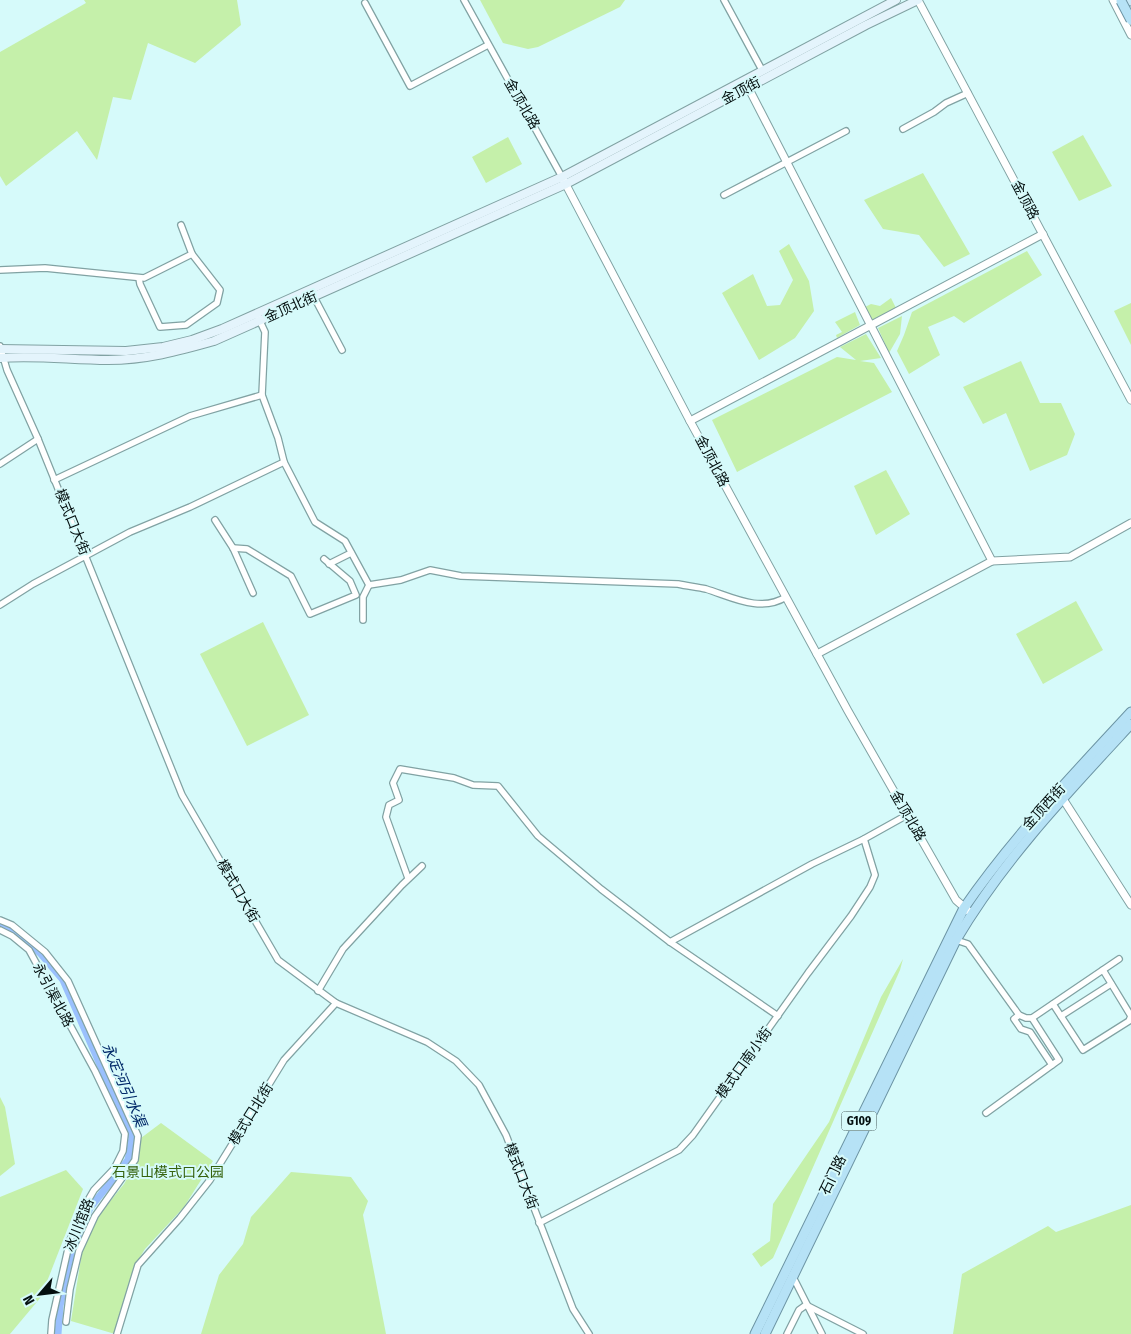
<svg xmlns="http://www.w3.org/2000/svg" width="1131" height="1334" font-family="'Fira Sans Condensed','Noto Sans SC',sans-serif">
<rect width="100%" height="100%" fill="#d6fafa"/>
<g fill="#c5f0aa">
<polygon points="84,0 237,0 241,25 195,63 148,43 131,100 113,97 97,160 77,131 6,186 0,176 0,52 86,3"/>
<polygon points="480,0 625,0 620,7 538,47 528,49 503,43"/>
<polygon points="1083,135 1112,186 1079,201 1052,152"/>
<polygon points="508,137 522,164 486,183 472,157"/>
<polygon points="923,173 970,254 944,267 919,235 883,229 864,200"/>
<polygon points="789,244 809,281 814,311 795,338 759,360 722,293 753,274 767,306 780,305 793,280 779,251"/>
<polygon points="1027,251 1042,275 964,323 954,316 928,327 940,355 909,374 897,351 904,335 912,312"/>
<polygon points="891,298 896,308 872,320 863,308 871,304 880,306"/>
<polygon points="1131,303 1131,345 1114,311"/>
<polygon points="855,312 860,325 837,338 836,335 842,332 835,322"/>
<polygon points="902,316 900,334 889,353 878,328"/>
<polygon points="866,334 881,358 860,361 874,363 892,392 737,472 712,420 837,357 856,360 840,347"/>
<polygon points="1021,361 1040,403 1061,403 1075,434 1067,455 1030,471 1006,413 983,424 963,387"/>
<polygon points="886,470 910,514 876,535 854,486"/>
<polygon points="1076,601 1103,650 1043,684 1016,634"/>
<polygon points="263,622 309,715 247,746 200,654"/>
<polygon points="903,959 900,970 773,1258 761,1267 752,1254 770,1241 773,1204 829,1122 881,997"/>
<polygon points="0,1097 5,1107 15,1164 0,1176"/>
<polygon points="161,1123 213,1161 184,1207 145,1249 135,1265 115,1334 71,1321 82,1252 99,1215 124,1184 136,1163 141,1138"/>
<polygon points="66,1170 83,1189 41,1297 10,1334 0,1334 0,1197"/>
<polygon points="291,1172 351,1177 368,1201 363,1215 386,1334 201,1334 219,1275 243,1244 251,1217"/>
<polygon points="1131,1205 1131,1334 953,1334 962,1274 1048,1226 1056,1232"/>
</g>
<g fill="none" stroke-linecap="round" stroke-linejoin="round">
<polyline stroke="#9ac0fd" stroke-width="7" points="0,923 19,935 40,953 63,980 132,1138 128,1160 90,1208 72,1249 60,1306 58,1334"/>
<g stroke="#81a2a3" stroke-width="8">
<g id="minor">
<polyline points="464,0 562,177"/>
<polyline points="724,0 762,70"/>
<polyline points="365,3 410,86 488,45"/>
<polyline points="903,129 934,112 946,103 968,93"/>
<polyline points="724,195 846,131"/>
<polyline points="0,270 45,268 144,278 192,254 181,225"/>
<polyline points="139,278 140,284 160,327 186,325 217,303 220,290 192,254"/>
<polyline points="314,297 342,350"/>
<polyline points="258,317 265,332 262,395 278,438 284,462 315,522 345,541 369,585"/>
<polyline points="0,346 7,370 38,439 182,795 278,960 336,1003 427,1042 456,1061 479,1085 506,1135 573,1309 589,1334"/>
<polyline points="0,464 38,439"/>
<polyline points="54,480 190,416 262,395"/>
<polyline points="215,520 233,548 253,593"/>
<polyline points="233,548 247,549 291,576 310,614 356,595 350,581 324,559"/>
<polyline points="329,564 351,553"/>
<path d="M369,585L401,580L430,570L461,576L678,584C687,586 697,587 706,589C732,597 760,613 786,597"/>
<polyline points="0,605 33,584 130,532 190,507 284,462"/>
<polyline points="363,620 363,597 369,585"/>
<polyline points="408,878 386,817 389,805 399,800 393,783 400,769 454,778 473,785 498,786 538,836 601,889 670,942 778,1016"/>
<polyline points="0,920 12,925 45,952 68,981 138,1136 135,1160 95,1216 79,1251 70,1289 66,1322"/>
<polyline points="0,930 12,936 29,950 95,1071 125,1134 123,1151 114,1169 94,1190 83,1209 70,1240 52,1320 51,1334"/>
<polyline points="956,940 968,944 1019,1015 1026,1018 1032,1018 1119,959"/>
<polyline points="670,942 812,864 864,839 907,815"/>
<polyline points="318,991 343,949 402,885 422,866"/>
<polyline points="1053,1004 1083,1050 1129,1021 1131,1016 1103,970"/>
<polyline points="1019,1015 1014,1019 1021,1029 1030,1032 1052,1065 1059,1060 1032,1018"/>
<polyline points="1061,1016 1111,984"/>
<polyline points="986,1113 1052,1065"/>
<polyline points="539,1223 679,1150 693,1135 808,973 851,916 870,887 875,875 864,839"/>
<polyline points="792,1275 822,1334"/>
<polyline points="117,1334 138,1265 180,1218 210,1180 284,1060 336,1003"/>
<polyline points="787,1334 799,1310 806,1305 863,1334"/>
</g>
</g>
<g stroke="#81a2a3" stroke-width="9">
<g id="tertiary">
<polyline points="918,0 1131,400"/>
<polyline points="1113,0 1131,35"/>
<polyline points="748,87 992,561"/>
<polyline points="563,179 690,421 848,711 956,900 972,914"/>
<polyline points="690,421 1043,234"/>
<polyline points="817,654 992,561 1070,557 1131,523"/>
<polyline points="1063,799 1131,905"/>
</g>
</g>
<g stroke="#81a2a3" stroke-width="10">
<g id="secondary">
<polyline points="0,349 126,351 163,347 192,340 222,329 562,177 896,0"/>
<path d="M0,358C36,355 72,360 108,360C145,360 179,351 214,341L566,184L866,25L918,0"/>
</g>
</g>
<g stroke="#6c94a4" stroke-width="11">
<polyline id="primary" points="1130,0 1131,1"/>
</g>
<g stroke="#6c94a4" stroke-width="11">
<g id="trunk">
<path d="M755,1334L964,908C1013,837 1073,775 1131,712"/>
<path d="M765,1334L956,940C1003,860 1068,792 1131,724"/>
</g>
</g>
<use href="#minor" stroke="#fff" stroke-width="5.5"/>
<use href="#tertiary" stroke="#fff" stroke-width="7"/>
<use href="#secondary" stroke="#e4f4fc" stroke-width="8"/>
<use href="#primary" stroke="#c8e9f8" stroke-width="9"/>
<use href="#trunk" stroke="#b6e2f6" stroke-width="9"/>
<g stroke="#6c94a4" stroke-width="11" stroke-linecap="butt">
<polyline id="trunk-bridge" points="1121,1 1131,20"/>
</g>
<use href="#trunk-bridge" stroke="#b6e2f6" stroke-width="9"/>
</g>
<g text-anchor="middle" dominant-baseline="central" stroke-width="4" stroke-linejoin="round" paint-order="stroke">
<rect fill="#d6fafa" stroke="#435656" stroke-width="1" x="841.5" y="1111.5" width="35" height="19" rx="4"/>
<g font-size="12" font-weight="bold" fill="#040f0f">
<text x="859" y="1121">G109</text>
</g>
<g font-size="14" fill="#040f0f" stroke="#d6fafa">
<text transform="translate(741 91) rotate(-28)">金顶街</text>
<text transform="translate(522 104) rotate(60)">金顶北路</text>
<text transform="translate(1025 200) rotate(62)">金顶路</text>
<text transform="translate(291 307) rotate(-24)">金顶北街</text>
<text transform="translate(712 461) rotate(62)">金顶北路</text>
<text transform="translate(72 522) rotate(68)">模式口大街</text>
<text transform="translate(1044 807) rotate(-48)">金顶西街</text>
<text transform="translate(908 816) rotate(60)">金顶北路</text>
<text transform="translate(238 891) rotate(60)">模式口大街</text>
<text transform="translate(53 995) rotate(62)">永引渠北路</text>
<text transform="translate(744 1063) rotate(-54)">模式口南小街</text>
<text transform="translate(251 1114) rotate(-58)">模式口北街</text>
<text transform="translate(833 1175) rotate(-64)">石门路</text>
<text transform="translate(521 1176) rotate(69)">模式口大街</text>
<text transform="translate(79 1225) rotate(-68)">冰川馆路</text>
</g>
<g font-size="14" fill="#36620d" stroke="#d6fafa">
<text x="168" y="1172">石景山模式口公园</text>
</g>
<g font-size="15" font-style="italic" fill="#002868" stroke="#d6fafa">
<text transform="translate(124 1085) rotate(67)">永定河引水渠</text>
</g>
</g>
<g transform="translate(40 1294) rotate(242)" stroke="#d6fafa" stroke-width="4" paint-order="stroke">
<path d="M0-4L9 19L0 12L-9 19Z" fill="#040f0f"/>
<text y="-8" font-size="14" font-weight="bold" text-anchor="middle" fill="#040f0f">N</text>
</g>
</svg>
